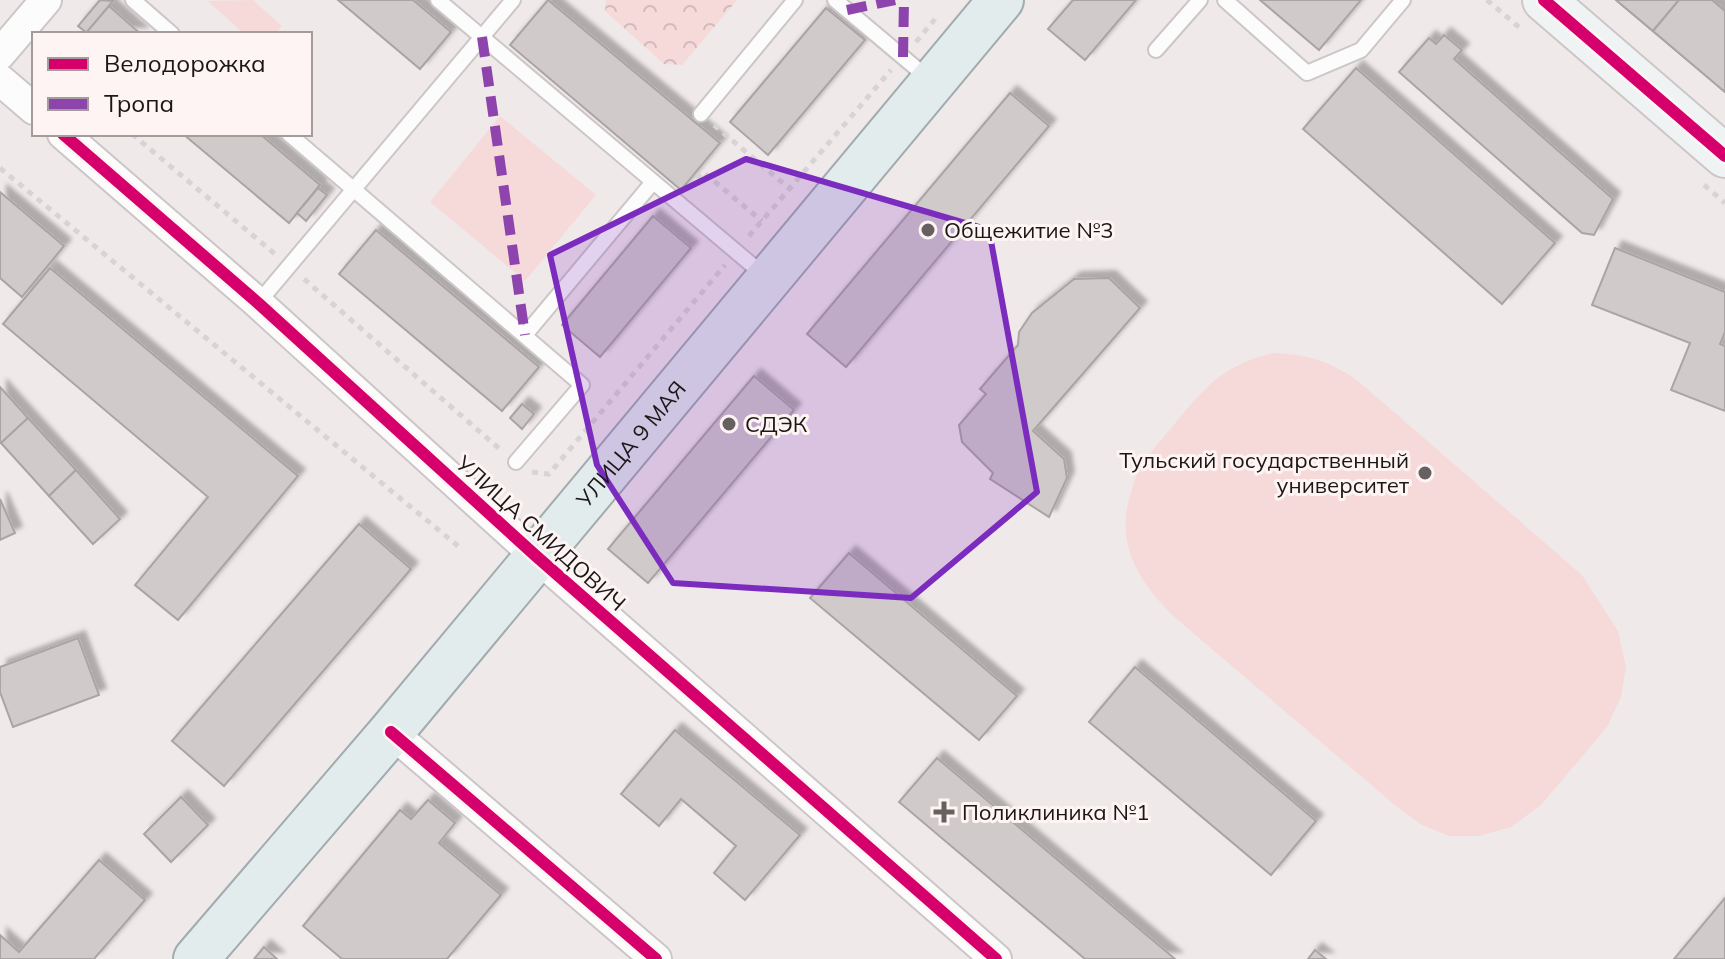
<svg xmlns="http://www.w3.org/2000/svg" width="1725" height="959" font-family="Mulish,sans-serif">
<defs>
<pattern id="forest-crowns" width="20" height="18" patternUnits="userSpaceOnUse" patternTransform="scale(2)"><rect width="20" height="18" fill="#f6dada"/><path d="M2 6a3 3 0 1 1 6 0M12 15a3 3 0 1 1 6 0" fill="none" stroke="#d2baba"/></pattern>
<filter id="shadow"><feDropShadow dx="7" dy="-7" stdDeviation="2" flood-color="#0004"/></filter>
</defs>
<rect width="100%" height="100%" fill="#f0e9e9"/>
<polygon fill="url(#forest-crowns)" points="606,0 737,0 682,65 664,64 605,11"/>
<g fill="#f6dada">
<polygon points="253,0 282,26 275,34 244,34 208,1"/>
<polygon points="500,116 596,195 525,281 430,202"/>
<path d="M1273,353C1307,354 1329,361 1357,380L1582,575L1618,631L1626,667L1621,697L1607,727L1541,805L1511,827L1479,836H1449L1422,825L1397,807L1179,621C1142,587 1113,546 1131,493C1134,484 1136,473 1142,465C1151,451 1162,439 1172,427C1205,387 1221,366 1273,353Z"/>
</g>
<g fill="#d0caca" stroke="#aaa4a4" stroke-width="2" filter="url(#shadow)">
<polygon points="100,0 113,1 87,33 78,26"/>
<polygon points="338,0 413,0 451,32 420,69"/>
<polygon points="548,0 720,143 681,190 510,45"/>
<polygon points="1073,0 1136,0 1085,60 1048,29"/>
<polygon points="1260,0 1361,0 1319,50"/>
<polygon points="1616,0 1712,0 1725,11 1725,92"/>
<polygon points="1616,0 1679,0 1653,31"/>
<polygon points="1679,0 1712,0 1725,11 1725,92 1653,31"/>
<polygon points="109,6 135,29 141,34 85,34"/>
<polygon points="826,8 865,40 768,155 730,122"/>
<polygon points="1444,35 1462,50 1454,59 1613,199 1594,235 1582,233 1399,72 1429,38 1436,44"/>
<polygon points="1356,68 1555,243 1502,304 1303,129"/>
<polygon points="1010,93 1049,126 846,367 807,334"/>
<polygon points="183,134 260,134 320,185 289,223"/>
<polygon points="318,188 327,195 306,221 297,213"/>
<polygon points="0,192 64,246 22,297 0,278"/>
<polygon points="653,216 691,248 600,357 562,325"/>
<polygon points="376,230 539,367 502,411 339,274"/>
<polygon points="1615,248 1725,292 1725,332 1720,344 1725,346 1725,411 1671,390 1690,343 1592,305"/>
<polygon points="50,268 298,476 178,620 135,585 208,497 3,324"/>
<polygon points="1109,278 1140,308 1033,431 1064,459 1067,478 1049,517 990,479 993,473 962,442 959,425 986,394 980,389 1018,345 1019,332 1032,313 1074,279"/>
<polygon points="754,376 794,410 648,583 608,549"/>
<polygon points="0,387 28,418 1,443 0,443"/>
<polygon points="522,404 534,414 522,429 510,418"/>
<polygon points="28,418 76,470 49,496 1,443"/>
<polygon points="76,470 120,519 93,544 49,496"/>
<polygon points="0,499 15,533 0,540"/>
<polygon points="359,524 411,569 224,786 172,741"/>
<polygon points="849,553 1017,696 979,740 810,598"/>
<polygon points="78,638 99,695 13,727 0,692 0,667"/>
<polygon points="1135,667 1316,821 1271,875 1089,722"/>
<polygon points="675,730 800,835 745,900 714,873 736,846 681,799 659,826 621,794"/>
<polygon points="937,758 1175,959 1085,959 899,802"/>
<polygon points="181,797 208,825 171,862 144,834"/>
<polygon points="428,800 455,823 439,843 501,895 447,959 342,959 303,926 400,810 411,819"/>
<polygon points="99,860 145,900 94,959 0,959 0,935 19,952"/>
<polygon points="1725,898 1725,959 1674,959"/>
<polygon points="264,947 277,959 254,959"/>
<polygon points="1315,950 1326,959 1308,959"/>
</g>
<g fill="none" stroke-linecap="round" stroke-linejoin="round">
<g stroke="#ccc6c6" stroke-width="18">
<g id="lane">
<polyline points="133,0 172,34"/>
<polyline points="438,0 765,276"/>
<polyline points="835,0 929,79"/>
<polyline points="1225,0 1307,73 1361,50 1403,0"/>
<polyline points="1156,50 1200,0"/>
<polyline points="701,114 795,0"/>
<polyline points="289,134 582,385 516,462"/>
<polyline points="258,303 513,0"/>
<polyline points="525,335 653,182"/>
</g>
</g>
<g stroke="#ccc6c6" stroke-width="34">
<g id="street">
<polyline points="0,54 46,0"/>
<polyline points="0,80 34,109"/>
<polyline points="63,134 258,303 536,556 996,959"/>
<polyline points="391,732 656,959"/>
</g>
</g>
<g stroke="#ccc6c6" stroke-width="46">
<polyline id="secondary" points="1544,0 1725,156"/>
</g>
<g stroke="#a0acaf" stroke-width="48">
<g id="primary">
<path id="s1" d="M196,959L391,732L1001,0"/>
</g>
</g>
<g stroke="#d6d4d4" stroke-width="5" stroke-dasharray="6 6" stroke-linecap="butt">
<polyline points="1487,0 1520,28"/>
<polyline points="916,42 935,19"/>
<polyline points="714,125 790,189"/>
<polyline points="132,134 275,254"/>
<polyline points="0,168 458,546"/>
<polyline points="1704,185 1725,203"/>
<polyline points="689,188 703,172 762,221"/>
<polyline points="749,236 891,70"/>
<polyline points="304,279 502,451"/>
<polyline points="532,472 549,474 725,265"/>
</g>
<use href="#lane" stroke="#fdfcfc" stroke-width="14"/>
<use href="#street" stroke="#fdfcfc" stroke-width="30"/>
<use href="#secondary" stroke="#f0f3f4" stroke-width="42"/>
<use href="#primary" stroke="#e3ecec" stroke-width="44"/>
<g stroke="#8e44ad" stroke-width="10" stroke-dasharray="20 10" stroke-linecap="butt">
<polyline points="847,10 895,0"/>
<polyline points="482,37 525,335"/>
<polyline points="903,57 904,0"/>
</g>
<g stroke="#fff4f4" stroke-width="17">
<g id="cycleway">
<polyline points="1544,0 1725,156"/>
<polyline points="63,134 258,303 536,556 996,959"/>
<polyline points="391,732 656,959"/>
</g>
</g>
<use href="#cycleway" stroke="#d6006c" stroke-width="12"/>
</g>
<path fill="#7b2cbf" fill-opacity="0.2" stroke="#7b2cbf" stroke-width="6" stroke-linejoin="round" d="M746,159L989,230L1037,492L911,598L673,583L597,465L550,255Z"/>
<g fill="#666060" stroke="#fff4f4" stroke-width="3">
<circle cx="928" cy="230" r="8"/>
<circle cx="729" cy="424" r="8"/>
<circle cx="1425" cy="473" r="8"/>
<path d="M940 800h8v8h8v8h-8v8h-8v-8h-8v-8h8z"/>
</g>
<g text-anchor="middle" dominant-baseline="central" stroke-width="6" stroke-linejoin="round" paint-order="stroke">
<g font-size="22" fill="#1c1717" stroke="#fff4f4" text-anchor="start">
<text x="944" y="230">Общежитие №3</text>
<text x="745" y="424">СДЭК</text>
<text x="1409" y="460" text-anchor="end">Тульский государственный<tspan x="1409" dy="25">университет</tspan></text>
<text x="962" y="812">Поликлиника №1</text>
</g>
<g font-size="22" fill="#1c1717" stroke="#fff4f4">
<text stroke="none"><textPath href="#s1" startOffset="674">УЛИЦА 9 МАЯ</textPath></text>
<text transform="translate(541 533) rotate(42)">УЛИЦА СМИДОВИЧ</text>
</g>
</g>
<rect x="32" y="32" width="280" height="104" fill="#fff4f4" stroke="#a49c9c" stroke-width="2"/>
<rect x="48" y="58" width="40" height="12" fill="#d6006c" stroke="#a49c9c" stroke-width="2"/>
<text x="104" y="72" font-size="24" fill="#1c1717">Велодорожка</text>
<rect x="48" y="98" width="40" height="12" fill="#8e44ad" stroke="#a49c9c" stroke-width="2"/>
<text x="104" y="112" font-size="24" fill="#1c1717">Тропа</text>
</svg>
